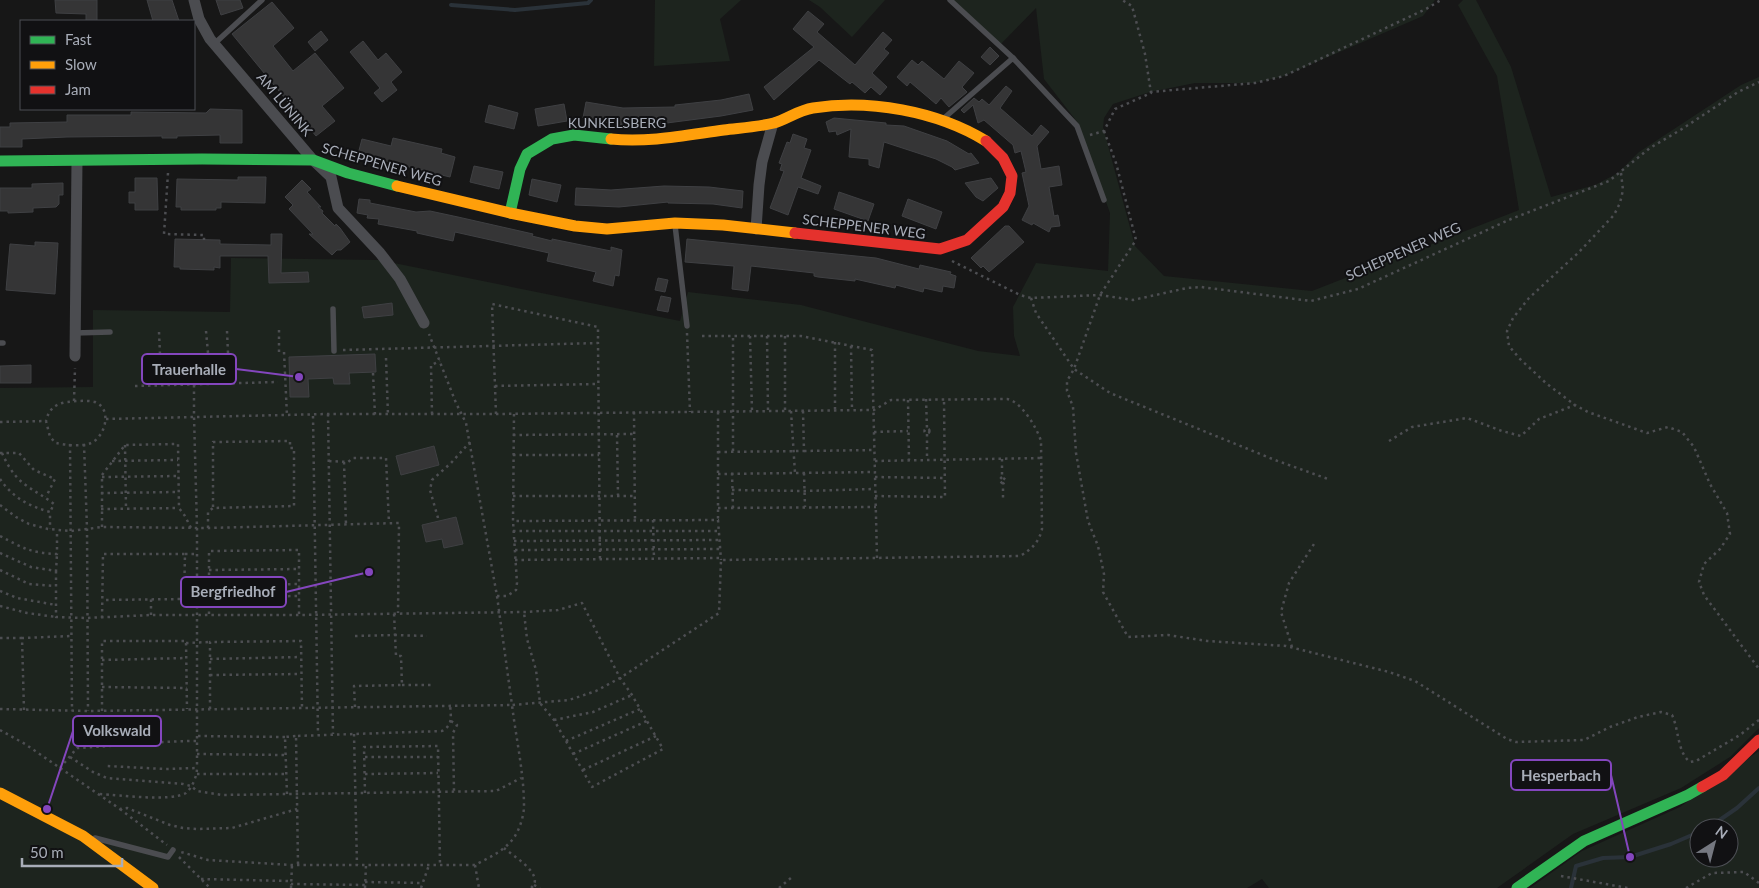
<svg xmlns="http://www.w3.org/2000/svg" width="1759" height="888" font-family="Lato,sans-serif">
<rect width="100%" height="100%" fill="#171717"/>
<g fill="#1d241e" fill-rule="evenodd">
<polygon points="655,0 741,0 720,19 730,61 654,66"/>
<polygon points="809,0 885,0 852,37 820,7"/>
<polygon points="950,0 1435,0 1423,16 1284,76 1255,83 1195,83 1150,92 1113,104 1104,118 1103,127 1135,246 1164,276 1312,291 1519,210 1497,76 1458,5 1463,0 1476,0 1511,67 1551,197 1595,185 1618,173 1639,152 1741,85 1759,77 1759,728 1730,757 1681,788 1573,834 1497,888 1269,888 1262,879 1247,888 0,888 0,388 93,387 93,310 230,312 231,258 379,260 680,321 688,292 801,305 978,351 1020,356 1014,336 1013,307 1036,263 1108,271 1110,213 1078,123 1044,79 1036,8 999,46"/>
<path d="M1759,751V888H1530L1582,851L1680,807ZM1699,828H1729V858H1699Z"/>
</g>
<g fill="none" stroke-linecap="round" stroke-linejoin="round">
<g stroke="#2a3239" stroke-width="4">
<polyline points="451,5 515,10 588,3 591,0"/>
<polyline points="1708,828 1737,808 1759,788"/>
<polyline points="1571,888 1576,866 1603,858 1630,857 1671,844 1699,832"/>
</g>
</g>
<g fill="#353536" stroke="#3f4043">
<polygon points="55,0 97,0 97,21 86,21 86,14 56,13"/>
<polygon points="147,0 172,0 179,21 153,21"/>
<polygon points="216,0 240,0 243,8 221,15"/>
<polygon points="272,2 294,28 273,46 293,71 315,53 344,88 322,106 335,121 316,136 232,34"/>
<polygon points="808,11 824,24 817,32 855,65 883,32 892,40 884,49 889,53 872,73 887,87 880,95 871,87 865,93 852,82 850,84 819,60 774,100 764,87 814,47 793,29"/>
<polygon points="321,31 328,40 315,51 308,42"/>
<polygon points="363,41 378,60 386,53 402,72 391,82 397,90 382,102 374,93 380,88 350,52"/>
<polygon points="990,47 999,56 990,65 981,57"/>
<polygon points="912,60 918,65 922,61 944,79 959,61 974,73 962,87 967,92 949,107 941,98 936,104 910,82 907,86 897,77"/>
<polygon points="1006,86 1012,91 1000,108 1032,136 1041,125 1049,132 1037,146 1041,169 1059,166 1062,185 1049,187 1054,216 1058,215 1060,226 1051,227 1049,232 1033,223 1032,225 1022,220 1029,206 1022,173 1026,172 1021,151 1015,153 1013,145 984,120 978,123 973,105 964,113 961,110 974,98 979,102 982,99 989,105"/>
<polygon points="749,94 753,110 721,116 659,124 623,125 583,118 586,102 623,108 675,107 675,105 721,100"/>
<polygon points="564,104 567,121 538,126 535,109"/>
<polygon points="489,105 518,113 514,129 485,122"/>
<polygon points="210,109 242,110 242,143 220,143 220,135 177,136 177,138 162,138 162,136 67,137 22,139 22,147 0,147 0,127 10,127 10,123 67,122 67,115 131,115 131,112 206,113"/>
<polygon points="834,118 886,123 886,125 904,126 947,141 969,154 971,153 979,163 955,170 952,167 936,159 884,142 879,168 869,165 869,159 849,157 851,129 837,135 836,131 829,132 826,122"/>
<polygon points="793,134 807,139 804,148 811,150 801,178 821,186 818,194 798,187 788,215 770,208 784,171 780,170 782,164 779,163 787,142 790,143"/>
<polygon points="393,138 442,149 441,153 455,157 450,177 381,160 380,164 357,158 362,139 391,146"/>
<polygon points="474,166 503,172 499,189 470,182"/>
<polygon points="238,177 266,177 265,203 221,202 221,208 216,208 216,210 181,210 181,207 176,207 177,179 238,180"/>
<polygon points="135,178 157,178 158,210 135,210 135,203 129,203 129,192 135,192"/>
<polygon points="991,178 998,188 983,201 976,197 965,183"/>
<polygon points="532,179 561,185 557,202 529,195"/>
<polygon points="302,180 311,189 307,192 321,207 318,207 323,211 322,213 335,226 336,224 340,228 350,242 341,250 337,250 332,255 309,234 313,234 289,209 293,205 285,197"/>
<polygon points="63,183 63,195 59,195 59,204 56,207 33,208 33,212 8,213 8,211 0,211 0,188 32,188 32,184"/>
<polygon points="664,186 709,187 743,191 742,208 713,204 668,203 668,202 619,207 575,205 576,188 611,190"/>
<polygon points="839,192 874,204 868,221 834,209"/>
<polygon points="359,199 370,200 370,203 416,212 430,211 458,217 533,234 532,236 552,241 552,239 611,251 611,247 622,250 619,276 615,275 613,286 593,281 596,272 547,261 549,253 455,232 453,241 417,233 417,231 378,224 379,219 367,218 368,215 357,213"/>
<polygon points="908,199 942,212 936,229 902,216"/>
<polygon points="1005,226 1009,226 1024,242 989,272 983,266 981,268 971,258"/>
<polygon points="271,234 282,234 281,273 308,272 309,282 269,283 268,256 220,256 220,268 214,267 214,270 180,269 180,267 174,267 175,239 220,240 220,244 271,245"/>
<polygon points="687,239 876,258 919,269 920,265 951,272 950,274 956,276 954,288 943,286 942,292 924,288 923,292 896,285 895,288 855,279 855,281 818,277 814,276 814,273 751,266 748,291 732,289 734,266 685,262"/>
<polygon points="35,242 58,243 55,294 6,290 10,244 35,246"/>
<polygon points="658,278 668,280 665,292 655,290"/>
<polygon points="661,296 671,298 668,312 657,310"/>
<polygon points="392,303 393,315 364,318 362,307"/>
<polygon points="375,354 376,372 349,373 350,384 334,384 333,378 308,379 309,397 290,397 289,357"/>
<polygon points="31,365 31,383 0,383 0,366"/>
<polygon points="434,446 439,465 401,475 396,456"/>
<polygon points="456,517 463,544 444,548 442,539 426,542 422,525"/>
</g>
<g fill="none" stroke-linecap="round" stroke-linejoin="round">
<g stroke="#4d4e52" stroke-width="2.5" stroke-dasharray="2.5 4" stroke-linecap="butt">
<polyline points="1150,92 1255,83 1284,76 1426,9 1441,0"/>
<path d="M1104,131L1116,163L1136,240L1100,295L1074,369L1067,381V391L1073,407L1076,453L1088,521L1098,546L1104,574L1103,592L1128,637L1168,635L1207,641L1286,646L1389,672L1415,681L1507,739L1516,742L1584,740L1610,727L1638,717L1661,712L1672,715C1679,729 1677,752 1690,762L1696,761L1740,735L1759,720"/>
<polyline points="1090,135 1104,131 1115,109 1151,93 1145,54 1132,6 1122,0"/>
<polyline points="168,173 164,234 204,235 204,240"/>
<polyline points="1621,173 1623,190 1620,203 1614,215 1578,253 1529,298 1513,318 1507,331 1509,346 1520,359 1547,384 1575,405 1588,412 1647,433 1668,427 1682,432 1694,447 1710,484 1727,513 1730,534 1720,549 1704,564 1699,582 1704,595 1759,669"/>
<polyline points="952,261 1020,295 1031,298 1100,295 1133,300 1187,288 1201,287 1311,301 1358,289 1511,219 1609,181 1650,148 1682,129 1738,92 1759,82"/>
<polyline points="1031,298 1036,313 1074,369 1110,393 1275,460 1328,479"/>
<polyline points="279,330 279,352"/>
<polyline points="206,331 208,353"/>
<polyline points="227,331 228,353"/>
<polyline points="159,332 160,354"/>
<polyline points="687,333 690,412"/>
<polyline points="702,336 801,336 872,350 877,558"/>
<polyline points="750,336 752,411"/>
<polyline points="767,336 768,411"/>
<polyline points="785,336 785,411"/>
<polyline points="835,342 835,411"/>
<polyline points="851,346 852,410"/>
<polyline points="343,350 598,343 600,559"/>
<polyline points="284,352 287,416"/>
<polyline points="191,354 191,385"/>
<polyline points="386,358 388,415"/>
<polyline points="373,373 375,415"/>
<polyline points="194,385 194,416 197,528 197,768"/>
<polyline points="135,386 278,382"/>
<polyline points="495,386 598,384"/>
<polyline points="926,399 927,429"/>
<polyline points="908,400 909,460"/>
<polyline points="74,401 75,368"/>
<polyline points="791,411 795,473"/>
<polyline points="634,412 635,520"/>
<polyline points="718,412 718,520"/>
<polyline points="328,414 333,734"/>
<polyline points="432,414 431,365 440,361"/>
<polyline points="496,414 492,304 598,327 598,343"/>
<polyline points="514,414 513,521 718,520 721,560"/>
<polyline points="313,416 318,734"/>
<path d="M106,419L328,414H496L874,410L891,400L1007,399C1021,401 1037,428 1041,441L1042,529C1039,542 1032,549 1020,556L721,560L719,613L620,678L596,691L569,700L512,705L497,596L466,423L456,403L429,334"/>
<path d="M0,422L46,421L50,437L56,443C65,445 82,447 91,443C105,437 113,409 95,402C87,400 75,401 67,402C55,404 49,409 46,421"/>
<circle cx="927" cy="431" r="2.5"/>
<polyline points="874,432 908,431"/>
<polyline points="927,434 927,460"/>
<polyline points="513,435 634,434"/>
<polyline points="617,435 618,495"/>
<polyline points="1389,441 1412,427 1467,418 1502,431 1521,436 1539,419 1575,405"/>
<polyline points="70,444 72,711"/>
<polyline points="84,444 87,528 88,711"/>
<polyline points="125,445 126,509"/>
<polyline points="733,451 733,336"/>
<polyline points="804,451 874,450"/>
<polyline points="718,452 804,451 803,411"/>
<polyline points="0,453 19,453 34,470 55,479 46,497"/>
<path d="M2,453C7,464 13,475 23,483C33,491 44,496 54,504L50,512"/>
<polyline points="513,455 599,455"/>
<polyline points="1002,459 1002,477 1006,480 1003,484 1003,499"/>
<polyline points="112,461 178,460"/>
<polyline points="329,461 348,462 353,458 386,458 389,523"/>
<polyline points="875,461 1041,458"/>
<polyline points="344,462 346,525"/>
<polyline points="732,473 733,508"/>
<polyline points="804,473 805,507"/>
<polyline points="718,474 874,472"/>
<polyline points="102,477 178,476"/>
<polyline points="875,477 945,478"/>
<polyline points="1002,477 999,480 1003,484"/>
<path d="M0,479C13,498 29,506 50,512V529"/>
<polyline points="732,490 805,491 875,489"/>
<polyline points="101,493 178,492"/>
<polyline points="513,496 635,496"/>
<polyline points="875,496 945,497 944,399"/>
<polyline points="0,505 16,517 29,524 48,529 71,531 102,527 208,528 399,523 398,613"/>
<polyline points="718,508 876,507"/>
<polyline points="101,509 179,508"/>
<polyline points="438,518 430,490 432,480 451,463 470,442"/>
<polyline points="653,520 654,559"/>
<polyline points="102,527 102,475 125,445 178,444 179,508 185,516 191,528"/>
<polyline points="208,528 208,512 213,508 294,506 294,448 290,448 290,441 213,442 213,508"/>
<polyline points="513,531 719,531"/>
<path d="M0,536C23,548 30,553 57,554V530"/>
<polyline points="514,541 720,540"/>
<polyline points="515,550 721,549"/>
<polyline points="0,553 31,567 56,571 57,554"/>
<polyline points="185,554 197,554"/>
<polyline points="515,560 721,558"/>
<polyline points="0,570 29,584 55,586"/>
<polyline points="209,570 299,569"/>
<polyline points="56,571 56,617 86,618 151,615 299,615 524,612 558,610 582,603 620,678 632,695 663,749 592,787 554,720 540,703 536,670 527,639 524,612"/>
<polyline points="210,586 299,584"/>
<polyline points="0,591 17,598 56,605"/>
<polyline points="497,596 507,596 516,590 517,583 513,521"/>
<polyline points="210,597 300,596"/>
<polyline points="0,606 27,613 56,617"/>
<polyline points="209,614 209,551 299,550 299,615"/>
<polyline points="151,615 151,599"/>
<polyline points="102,618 103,554 185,554 184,599 102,600"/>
<polyline points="355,636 395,635 394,613"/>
<polyline points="0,638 22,638"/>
<polyline points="186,643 210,642"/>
<polyline points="1292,647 1281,612 1289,583 1314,544"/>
<polyline points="210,659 301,657"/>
<polyline points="102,660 186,658"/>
<polyline points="210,675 301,674"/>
<polyline points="402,685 432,685"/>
<polyline points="102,687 187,688"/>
<polyline points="355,707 354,686 402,685 401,656 396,656 395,635 427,636"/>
<path d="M0,709L88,711L512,705C516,738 524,773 524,806C524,815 520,828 515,836C505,851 490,857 475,865H292L208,860L181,852"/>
<polyline points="210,709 210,642 301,641 302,708"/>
<polyline points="24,710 22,638 71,636"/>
<polyline points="102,711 102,641 186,641 187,709"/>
<polyline points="554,720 593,712 632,695"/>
<polyline points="451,721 457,725 453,733 454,791"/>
<polyline points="0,730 25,744 120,809 127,808 170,825 183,828 197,829 232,828 297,809"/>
<polyline points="354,734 357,865"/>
<polyline points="198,736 285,737"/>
<polyline points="566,741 640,709"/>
<polyline points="197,754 285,755"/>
<polyline points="573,754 647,721"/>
<polyline points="70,757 93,772 107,778 183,784 191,786 197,791 222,795 496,791 521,778"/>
<polyline points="365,757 438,757"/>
<path d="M60,768L77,748C117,746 157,741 197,741"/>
<polyline points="583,770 656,736"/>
<polyline points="197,774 286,774"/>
<polyline points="365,774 438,773"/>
<polyline points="365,793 364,747 438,746 440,865"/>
<path d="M100,794C119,795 171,802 186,793C192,788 197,776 197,768L165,769L107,766"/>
<polyline points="287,794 285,737 296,736"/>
<polyline points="120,809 167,845"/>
<path d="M504,848C513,856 546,875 531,888"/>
<polyline points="179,857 210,888"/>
<path d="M298,864L296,736L442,731C453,725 451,717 450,705"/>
<polyline points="475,865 479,888"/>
<polyline points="1561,876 1628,888"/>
<polyline points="201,879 288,881 291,884 365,885"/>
<polyline points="365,882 423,883"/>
<polyline points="534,885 540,888"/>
<polyline points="291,888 292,865"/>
<polyline points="365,888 366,865"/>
<polyline points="421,888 429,865"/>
<polyline points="779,888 792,877"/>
<polyline points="1686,888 1712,873 1744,872 1759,883"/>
</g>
<g stroke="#4b4c50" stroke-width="5.5">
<polyline points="950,0 1013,58"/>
<polyline points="214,44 262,0"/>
<polyline points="943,119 1013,58 1077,126 1104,200"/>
<polyline points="675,225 687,326"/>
<polyline points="333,309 334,351"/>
<polyline points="75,333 110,332"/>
<polyline points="0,343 3,343"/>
<polyline points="95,838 168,857 173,850"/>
</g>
<g stroke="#4b4c50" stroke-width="11">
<polyline points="194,0 199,19 210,39 313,160 331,177 338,208 380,253 400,279 424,323"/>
<polyline points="756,229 759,185 762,162 773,123"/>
<polyline points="75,356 77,161"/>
</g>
<g stroke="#30b455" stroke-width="11">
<polyline points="0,161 202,159 313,160 348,173 397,186"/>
<polyline points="510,213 520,169 527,154 552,139 574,135 611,139"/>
<polyline points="1517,888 1584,841 1688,795 1702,787"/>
</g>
<g stroke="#ff9f0a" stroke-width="11">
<path d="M611,139C648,143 687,135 724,130C740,128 758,127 774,123C787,119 799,110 813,108C869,99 937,111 986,141"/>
<polyline points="397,186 510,213 575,226 607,229 675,223 723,225 795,233"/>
<polyline points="0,793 83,836 153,888"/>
</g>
<g stroke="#e5322d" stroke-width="11">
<polyline points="795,233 940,249 967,240 1003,207 1010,193 1012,176 1003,158 986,141"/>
<polyline points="1702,787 1723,775 1759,740"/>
</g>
</g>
<g text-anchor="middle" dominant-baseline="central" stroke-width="4" stroke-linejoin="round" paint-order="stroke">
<g font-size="14" fill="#a8adb8" stroke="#111113">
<text transform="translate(285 104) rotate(50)">AM LÜNINK</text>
<text x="617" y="122">KUNKELSBERG</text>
<text transform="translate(382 164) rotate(16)">SCHEPPENER WEG</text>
<text transform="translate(864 226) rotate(7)">SCHEPPENER WEG</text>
<text transform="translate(1403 251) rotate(-24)">SCHEPPENER WEG</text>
</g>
</g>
<path fill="none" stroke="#8446be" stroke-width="2" d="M299 377L236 369M369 572L286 592M47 809L73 731M1630 857L1611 775"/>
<g fill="#8446be" stroke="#111113" stroke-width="2">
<circle cx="299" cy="377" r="5"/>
<circle cx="369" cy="572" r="5"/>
<circle cx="47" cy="809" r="5"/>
<circle cx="1630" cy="857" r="5"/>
</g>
<g fill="#111113" stroke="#8446be" stroke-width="2">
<rect x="142" y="354" width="94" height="30" rx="5"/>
<rect x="181" y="577" width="105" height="30" rx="5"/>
<rect x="73" y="716" width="88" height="30" rx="5"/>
<rect x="1511" y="760" width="100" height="30" rx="5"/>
</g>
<g font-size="15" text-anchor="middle" font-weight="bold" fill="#a8adb8">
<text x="189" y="375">Trauerhalle</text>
<text x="233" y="597">Bergfriedhof</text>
<text x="117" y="736">Volkswald</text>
<text x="1561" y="781">Hesperbach</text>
</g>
<rect x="20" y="20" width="175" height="90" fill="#111113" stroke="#4d4f55"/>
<rect x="30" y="36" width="25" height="8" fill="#30b455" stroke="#4d4f55"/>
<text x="65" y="45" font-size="15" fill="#a8adb8">Fast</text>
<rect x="30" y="61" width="25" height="8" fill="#ff9f0a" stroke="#4d4f55"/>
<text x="65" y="70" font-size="15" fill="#a8adb8">Slow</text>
<rect x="30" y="86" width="25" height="8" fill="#e5322d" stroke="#4d4f55"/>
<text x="65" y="95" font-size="15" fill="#a8adb8">Jam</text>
<g transform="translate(1714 843) rotate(36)"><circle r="24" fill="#111113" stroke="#4d4f55"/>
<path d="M0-4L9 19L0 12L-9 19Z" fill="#757880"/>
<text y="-8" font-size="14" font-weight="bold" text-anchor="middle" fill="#a8adb8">N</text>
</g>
<path d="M22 858v8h100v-8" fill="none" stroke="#a8adb8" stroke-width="2.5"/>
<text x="30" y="858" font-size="15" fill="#a8adb8" stroke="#111113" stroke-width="4" paint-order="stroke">50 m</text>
</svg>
